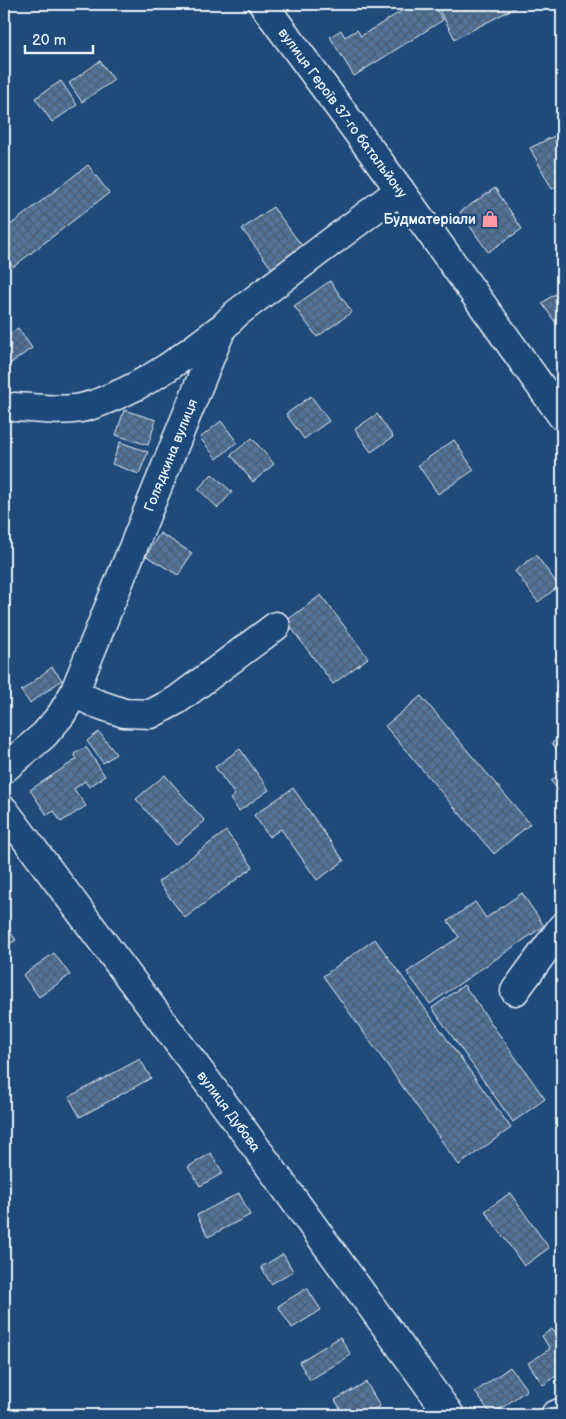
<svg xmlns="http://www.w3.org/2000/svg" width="566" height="1419" font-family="'Balsamiq Sans',sans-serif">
<defs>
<pattern id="building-cross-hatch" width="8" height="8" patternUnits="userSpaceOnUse" patternTransform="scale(1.25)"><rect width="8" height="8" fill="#517399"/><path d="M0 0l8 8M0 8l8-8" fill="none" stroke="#4c5e72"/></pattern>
</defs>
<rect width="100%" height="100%" fill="#1f4a7a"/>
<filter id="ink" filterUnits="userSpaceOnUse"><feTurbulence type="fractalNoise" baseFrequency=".02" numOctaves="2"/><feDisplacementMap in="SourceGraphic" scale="10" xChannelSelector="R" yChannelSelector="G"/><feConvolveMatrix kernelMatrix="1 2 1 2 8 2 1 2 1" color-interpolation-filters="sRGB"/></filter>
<g filter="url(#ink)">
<g fill="url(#building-cross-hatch)" stroke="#e8f1f8">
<polygon points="413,4 433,4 443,20 354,76 330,37 341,30 345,37 357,30 361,36"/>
<polygon points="436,4 522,4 455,39"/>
<polygon points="100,61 114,80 82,102 69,83"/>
<polygon points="61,81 77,105 52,122 35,98"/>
<polygon points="562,132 562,183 552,189 530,148"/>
<polygon points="88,165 109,193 13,267 4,255 4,230"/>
<polygon points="495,188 522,229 488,252 460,212"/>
<polygon points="273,207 305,250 275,273 242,229"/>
<polygon points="330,281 352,312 317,337 294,306"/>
<polygon points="562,289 562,332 542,303"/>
<polygon points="18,328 32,348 4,368 4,338"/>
<polygon points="311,396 329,421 304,439 286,414"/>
<polygon points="124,410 156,420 148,445 116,435"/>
<polygon points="377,414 393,437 371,452 355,429"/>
<polygon points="221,421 237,442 217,459 200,438"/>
<polygon points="252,438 274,464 253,482 231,455"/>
<polygon points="454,440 474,470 438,494 418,465"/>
<polygon points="120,442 148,452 139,474 112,464"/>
<polygon points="212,474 232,492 218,508 198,489"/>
<polygon points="160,533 192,553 178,575 146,556"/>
<polygon points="536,555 559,586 538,602 515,571"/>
<polygon points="321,595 368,658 333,684 286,621"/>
<polygon points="562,654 562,670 555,659"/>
<polygon points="52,667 62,680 30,703 21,691"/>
<polygon points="421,696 530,824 494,854 385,726"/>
<polygon points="99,732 116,754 103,763 87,741"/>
<polygon points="562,735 562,756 552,743"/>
<polygon points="86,747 105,776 89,787 85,781 74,789 86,806 61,822 54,811 47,815 30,790 77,759 74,754"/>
<polygon points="240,749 269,790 239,811 230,799 235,795 215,767"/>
<polygon points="562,772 562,795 551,781"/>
<polygon points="165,775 205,821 176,845 136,799"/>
<polygon points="293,788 344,861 317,880 281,829 269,837 254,815"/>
<polygon points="226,831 253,867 185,918 158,882"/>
<polygon points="522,893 544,926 430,1004 407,972 459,937 448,921 475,902 486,918"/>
<polygon points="4,923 16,940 4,948"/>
<polygon points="375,939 511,1128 459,1165 323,976"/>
<polygon points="54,953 70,975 39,997 23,975"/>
<polygon points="464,985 545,1099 513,1122 432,1008"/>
<polygon points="140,1059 151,1078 80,1117 69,1097"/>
<polygon points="211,1153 223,1173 200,1186 188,1167"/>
<polygon points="239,1193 250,1215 208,1237 197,1215"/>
<polygon points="510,1193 549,1248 524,1266 485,1211"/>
<polygon points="283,1254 293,1271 271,1284 261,1267"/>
<polygon points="307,1288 321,1310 292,1328 278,1306"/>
<polygon points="552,1329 562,1343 562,1372 543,1385 528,1363 550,1349 542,1336"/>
<polygon points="340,1337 351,1355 310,1380 299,1362"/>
<polygon points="510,1367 527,1390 492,1415 475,1392"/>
<polygon points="366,1382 380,1406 365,1415 344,1415 335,1400"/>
</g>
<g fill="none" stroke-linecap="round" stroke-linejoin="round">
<g stroke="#e8f1f8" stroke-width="31">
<g id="minor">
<path id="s1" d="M263,4L400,190L562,416"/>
<path d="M15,407C37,408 59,412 81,408C91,406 101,402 110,398C153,381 184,356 220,329"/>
<polyline points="74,693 95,703 124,713 151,714 177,700 276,626"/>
<path id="s2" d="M4,769L44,735L61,715L74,693L222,328L237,313L400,190"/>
<path id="s3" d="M4,810L233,1116L450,1415"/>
<polyline points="515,991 562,927"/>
<polyline points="555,1415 562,1412"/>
</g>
</g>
<use href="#minor" stroke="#1f4a7a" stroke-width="28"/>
</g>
</g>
<defs>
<g id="shop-bare" transform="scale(1.35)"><path d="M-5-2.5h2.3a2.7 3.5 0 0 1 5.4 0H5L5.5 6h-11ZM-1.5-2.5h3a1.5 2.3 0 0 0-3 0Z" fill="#ff9aa2" stroke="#1f4a7a" stroke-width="2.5" paint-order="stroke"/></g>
</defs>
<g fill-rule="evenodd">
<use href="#shop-bare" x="490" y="219"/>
</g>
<g text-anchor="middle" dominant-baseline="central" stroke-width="5" stroke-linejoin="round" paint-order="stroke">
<g font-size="14" fill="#e8f1f8" stroke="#1f4a7a">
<text stroke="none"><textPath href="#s1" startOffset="135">вулиця Героїв 37-го батальйону</textPath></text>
<text stroke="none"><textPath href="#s2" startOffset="361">Голядкина вулиця</textPath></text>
<text stroke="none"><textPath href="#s3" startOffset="376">вулиця Дубова</textPath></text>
</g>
<g font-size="14" font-weight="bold" fill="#e8f1f8" stroke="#1f4a7a" text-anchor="end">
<text x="476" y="219">Будматеріали</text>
</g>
</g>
<rect width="566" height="1419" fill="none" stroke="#1f4a7a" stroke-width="20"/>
<rect x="10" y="10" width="546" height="1399" fill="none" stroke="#e8f1f8" stroke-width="2" filter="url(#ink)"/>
<path d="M25 45v8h68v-8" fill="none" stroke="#e8f1f8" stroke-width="2.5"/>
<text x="32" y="45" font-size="15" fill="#e8f1f8" stroke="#1f4a7a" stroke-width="4" paint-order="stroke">20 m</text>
</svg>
